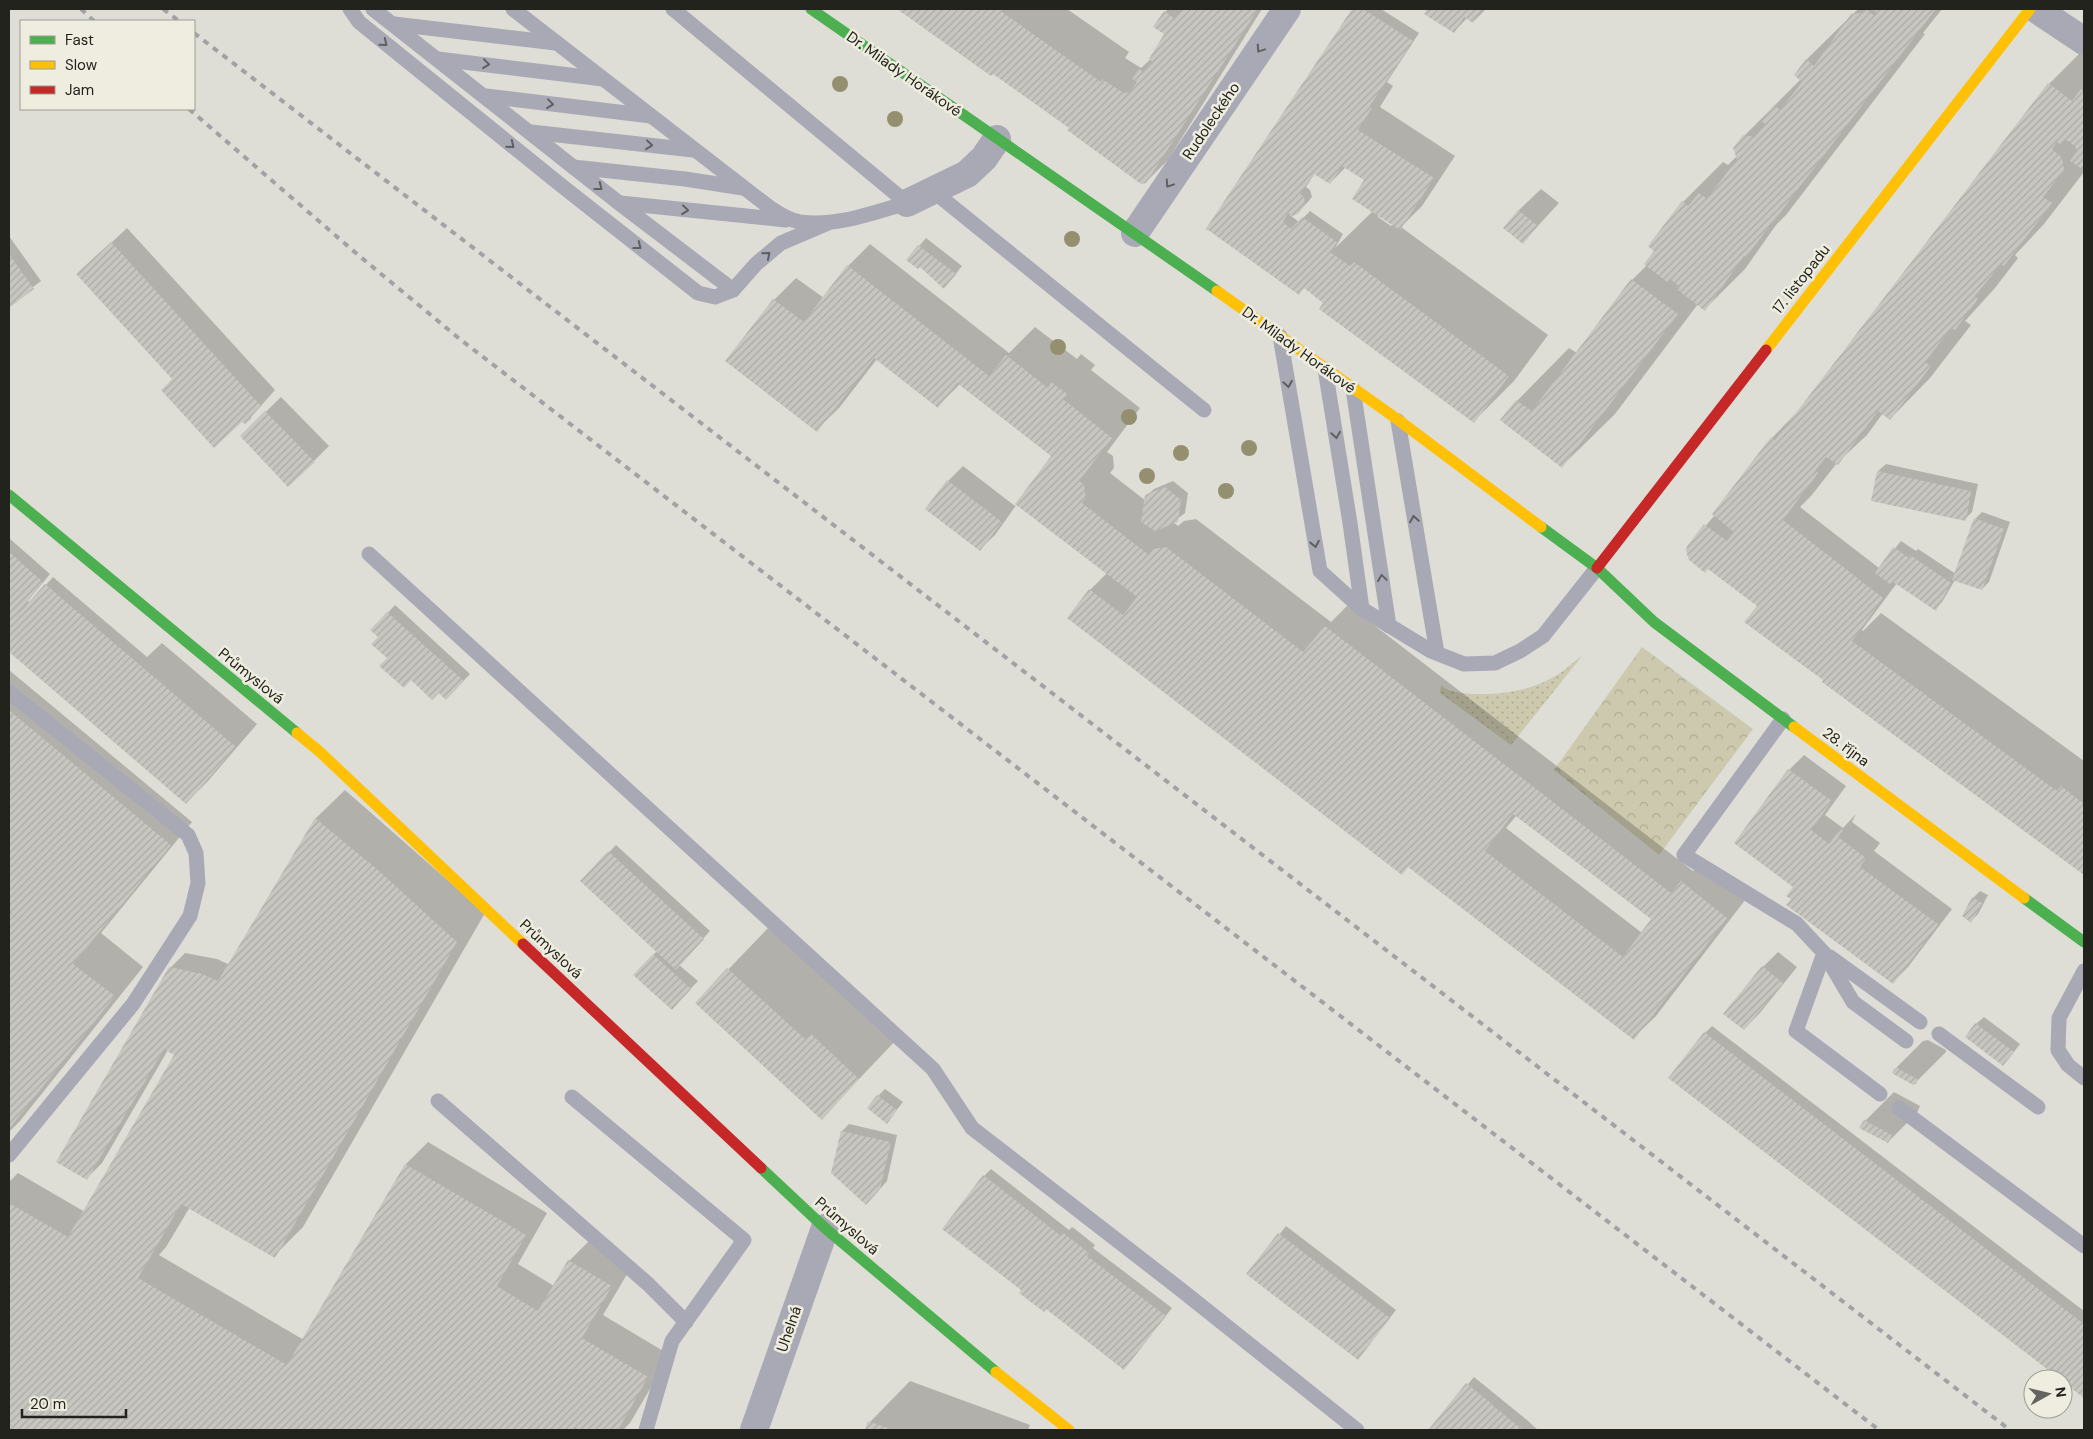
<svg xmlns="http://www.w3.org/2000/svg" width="2093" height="1439" font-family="'DM Sans',sans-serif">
<defs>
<pattern id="grass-dots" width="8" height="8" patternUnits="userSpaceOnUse" patternTransform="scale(1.25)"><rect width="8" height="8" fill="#ccc9ae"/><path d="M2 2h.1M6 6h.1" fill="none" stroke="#afac95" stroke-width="1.8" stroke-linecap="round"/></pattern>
<pattern id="park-crowns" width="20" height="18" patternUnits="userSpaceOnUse" patternTransform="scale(1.25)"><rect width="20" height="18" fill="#ccc9ae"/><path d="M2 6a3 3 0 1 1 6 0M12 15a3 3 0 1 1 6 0" fill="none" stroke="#afac95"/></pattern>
<pattern id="building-hatch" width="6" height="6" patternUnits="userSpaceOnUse" patternTransform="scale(1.25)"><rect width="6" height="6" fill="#c7c6c0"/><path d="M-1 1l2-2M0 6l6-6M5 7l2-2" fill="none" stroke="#abaaa5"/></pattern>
</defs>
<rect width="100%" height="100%" fill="#deddd6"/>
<path fill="url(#grass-dots)" d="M1582,656L1511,745L1440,693L1441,685C1450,693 1462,693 1474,694C1503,695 1531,691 1557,675C1566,670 1573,662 1582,656Z"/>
<polygon fill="url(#park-crowns)" points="1642,647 1753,729 1659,855 1554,770"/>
<g fill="#0003" fill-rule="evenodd">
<polygon points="899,9 1067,9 1129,52 1125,58 1141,68 1151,59 1166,34 1165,12 1168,9 1262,9 1168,160 1146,182 993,72 972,60"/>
<path d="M1354,9H1381L1419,33L1387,82L1393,86L1380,107L1455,156L1422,206L1401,227L1548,335L1514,381L1474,421L1305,287L1299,293L1209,229ZM1346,167L1366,180L1373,211L1335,248L1343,234L1310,211L1299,222L1290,215L1298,213L1312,197L1310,190L1306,187L1315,173L1330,183ZM1379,215L1393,224L1391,226L1378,217Z"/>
<polygon points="1428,9 1486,9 1473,22 1467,18 1454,32 1426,13"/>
<polygon points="1858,9 1942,9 1923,33 1925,34 1786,215 1776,225 1745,269 1705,309 1698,304 1615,414 1562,466 1517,401 1569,348 1577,353 1632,280 1647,265 1683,202 1723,162 1728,165 1737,156 1744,136 1801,79 1806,60"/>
<polygon points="2084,49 2084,172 2044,224 2015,255 2018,258 1995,288 1965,321 1971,325 1930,378 1890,419 1883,413 1867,435 1837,463 1811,496 1800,507 1879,568 1901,541 1916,551 1918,549 1956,574 1975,519 1982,512 2010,522 1989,582 1982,589 1955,580 1942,602 1935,609 1897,583 1862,630 1863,631 1881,613 2084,761 2084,873 1823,682 1829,675 1758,605 1688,546 1715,515 1772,438 1802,407 2049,84"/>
<polygon points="1541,189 1559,203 1523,242 1518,211"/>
<polygon points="127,228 275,390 251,417 242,421 174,379 93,260"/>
<polygon points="9,236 41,281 9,306"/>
<polygon points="926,238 962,266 951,280 919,246"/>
<path d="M870,244L1009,353L1035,327L1077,359L1081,354L1095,365L1091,370L1140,408L1107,452L1113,456L1114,468L1110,473L1146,501V496L1154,489L1173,481L1188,493L1185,513L1173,522L1178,526L1184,521L1196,519L1331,622L1348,605L1693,871L1704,860L1749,895L1656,1016L1633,1038L1409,866L1069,618L1090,590L1107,573L1017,504L995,535L980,549L927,509L948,481L963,466L1015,506L1053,456L960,384L938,406L877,359L839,408L816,430L727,361L774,300L796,278L824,298L848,266ZM1517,815L1653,919L1642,933L1506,828Z"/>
<polygon points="281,397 329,446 314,461 241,436"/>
<polygon points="1886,464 1978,484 1972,512 1965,519 1878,471"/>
<polygon points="9,538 50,574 28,601 30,603 53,577 147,657 162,643 257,724 208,781 186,803 9,650"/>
<polygon points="395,605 470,674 453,692 439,691 411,679 388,658 380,637 372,630"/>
<polygon points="9,670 192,822 101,933 143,967 20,1121 9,1132"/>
<polygon points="1804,755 1846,786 1825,815 1843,828 1856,814 1852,822 1880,843 1874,851 1952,909 1908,967 1893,982 1793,899 1794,887 1789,770"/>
<polygon points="345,790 485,913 303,1227 274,1256 190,1207 166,1247 159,1255 304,1340 406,1164 428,1142 547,1213 518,1264 554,1286 569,1261 591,1239 633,1264 603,1315 670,1355 630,1423 623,1430 9,1430 9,1182 18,1173 85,1212 181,1048 168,1050 102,1163 87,1178 170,968 185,953 217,959 230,965 316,818"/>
<polygon points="616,845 710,931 679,965 698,981 672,1008 635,974 657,951 582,881"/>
<polygon points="1980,891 1988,895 1978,914 1971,921 1973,898"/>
<polygon points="768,928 899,1037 821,1119 696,1003"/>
<polygon points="1778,952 1797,967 1759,1014 1744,1029 1725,1014 1763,967"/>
<polygon points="1984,1017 2020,1044 2010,1057 1976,1024"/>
<polygon points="1712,1026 2084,1311 2084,1397 2061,1379 1705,1033"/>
<polygon points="1928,1040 1946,1050 1946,1052 1916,1082 1894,1070 1923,1041"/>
<polygon points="885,1089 903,1102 887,1122 878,1096"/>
<polygon points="1894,1092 1920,1106 1917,1113 1888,1142 1865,1121"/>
<polygon points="849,1124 897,1135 887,1181 873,1197 842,1131"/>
<polygon points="991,1169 1069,1230 1072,1227 1075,1229 1095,1245 1093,1248 1172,1308 1124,1368 1023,1290 984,1176"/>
<polygon points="1286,1226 1396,1310 1358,1359 1248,1274"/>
<polygon points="1474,1377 1527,1420 1538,1430 1430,1429"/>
<polygon points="910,1381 1030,1425 1028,1430 867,1430 870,1422"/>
</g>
<g fill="url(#building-hatch)" fill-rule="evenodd">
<polygon points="897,9 1004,9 1002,12 1101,82 1102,79 1124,93 1130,92 1137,82 1132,79 1139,69 1143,72 1152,61 1149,59 1164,34 1153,27 1164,11 1175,19 1182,9 1258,9 1146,183 1141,184 1067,130 1069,128 993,74 991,76"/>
<polygon points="1352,9 1363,9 1413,41 1369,107 1372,108 1358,130 1434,178 1400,230 1352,199 1364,180 1342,166 1330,184 1314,174 1300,194 1304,197 1305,205 1298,214 1292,216 1288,213 1283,222 1291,229 1302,217 1337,242 1330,252 1350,266 1354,262 1509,376 1474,423 1319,309 1323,303 1304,288 1299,295 1208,230 1205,230"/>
<polygon points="1427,9 1482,9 1473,23 1464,17 1454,33 1424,14"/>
<polygon points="1866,9 1874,16 1877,12 1872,9 1935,10 1746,257 1744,256 1705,311 1678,290 1680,287 1670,279 1667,282 1644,264 1654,251 1648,246 1682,201 1688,206 1699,193 1707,199 1737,159 1733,148 1743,135 1755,137 1765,124 1761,121 1774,105 1780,110 1802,82 1794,75 1806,59 1814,66 1851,14 1863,13"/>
<polygon points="2048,83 2072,101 2081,89 2084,92 2084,170 2070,161 2077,151 2075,146 2065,139 2061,145 2057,142 2052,149 2062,158 2064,170 2043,197 2052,203 2004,266 2001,264 1975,296 1978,299 1955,330 1951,328 1925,362 1931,366 1890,420 1878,411 1838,465 1826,457 1815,471 1818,473 1783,520 1883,598 1852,641 2057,791 2061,786 2084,804 2084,875 1822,682 1823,680 1744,622 1757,606 1708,569 1705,573 1689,560 1686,551 1687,546 1704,524 1727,541 1734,532 1712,514 1771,437 1775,440 1786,426"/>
<polygon points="1518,210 1538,226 1523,244 1503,228"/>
<polygon points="111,242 261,406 250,416 252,418 245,424 242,422 214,448 161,390 172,379 76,274"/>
<polygon points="918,245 956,274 944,289 920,267 918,269 906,260"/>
<polygon points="9,254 34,289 9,308"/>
<path d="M847,265L989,376L1006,355L1048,388L1051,382L1067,394L1063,399L1112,438L1079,481L1084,485L1086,498L1082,503L1149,555L1153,549L1166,547L1303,652L1325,626L1671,893L1681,881L1727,918L1634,1040L1408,867L1402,875L1067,618L1089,589L1123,615L1137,597L1015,504L1051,456L957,383L938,408L874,358L817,432L725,361L773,299L804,322ZM1513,814L1651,919L1623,957L1485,851Z"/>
<polygon points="1631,279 1678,314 1562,468 1500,420 1516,400 1532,411"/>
<polygon points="265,411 315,462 288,487 240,436"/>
<polygon points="1877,471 1971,491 1966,521 1871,501"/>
<polygon points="947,480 1002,522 980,551 925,509"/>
<polygon points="1165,487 1181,500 1178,522 1155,531 1141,522 1145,495"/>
<polygon points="1974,518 2004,529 1982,590 1952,580"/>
<polygon points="1893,547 1909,558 1910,555 1951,583 1936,611 1893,582 1891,585 1875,573"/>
<polygon points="9,552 43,582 14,619 45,584 236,747 186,804 9,652"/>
<polygon points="387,612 464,681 446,700 439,693 432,700 411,680 404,688 379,666 387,658 371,644 378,637 370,630"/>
<polygon points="9,710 171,845 73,964 115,996 9,1129 9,912 22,922 9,911"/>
<polygon points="1788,769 1832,801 1811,830 1829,844 1841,828 1843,830 1838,837 1866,858 1860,867 1938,924 1893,984 1786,905 1791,899 1786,896 1793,887 1734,843"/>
<polygon points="315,818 378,870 457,942 275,1258 181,1204 138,1278 287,1365 405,1164 526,1235 497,1286 538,1311 568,1260 612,1286 582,1338 648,1377 618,1430 580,1430 574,1427 572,1430 9,1430 9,1203 68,1237 174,1055 164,1049 87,1180 56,1162 169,967 202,974 218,981"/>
<polygon points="608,851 704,939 676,970 580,881"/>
<polygon points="1972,897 1982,903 1971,923 1962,916"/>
<polygon points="653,954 691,989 672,1010 633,975"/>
<polygon points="1762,966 1783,983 1744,1030 1723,1014"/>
<polygon points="727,968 805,1039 811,1034 859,1079 822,1120 695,1003"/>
<polygon points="1975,1023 2014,1052 2003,1066 1965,1037"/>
<polygon points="1704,1032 2084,1324 2084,1398 2063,1382 2063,1379 2060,1379 1668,1078"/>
<polygon points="1897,1068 1917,1079 1917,1083 1913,1085 1892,1073 1894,1069"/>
<polygon points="877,1095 897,1110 887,1124 867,1108"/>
<polygon points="1864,1120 1892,1135 1888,1143 1859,1128"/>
<polygon points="841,1131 891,1142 880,1189 866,1205 831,1173"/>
<polygon points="983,1175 1061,1236 1064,1233 1067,1236 1089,1253 1087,1256 1166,1316 1124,1370 1046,1309 1044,1312 1019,1293 1021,1290 942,1229"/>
<polygon points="1278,1233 1390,1318 1358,1360 1246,1274"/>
<polygon points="1466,1383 1491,1403 1494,1400 1492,1405 1523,1430 1429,1429"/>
<polygon points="868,1421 893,1430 865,1430"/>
</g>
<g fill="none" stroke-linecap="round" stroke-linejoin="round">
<g stroke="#a9a9b6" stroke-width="15">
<polyline points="350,9 359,22 562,186 698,293 715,297 733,290 756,264 781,243 828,223"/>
<polyline points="373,9 619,203 733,290"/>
<path d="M513,9L769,207C778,213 788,220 800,222C836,227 872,213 907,203"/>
<polyline points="673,9 907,203"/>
<polyline points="394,24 556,43"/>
<polyline points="438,59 603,79"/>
<polyline points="486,96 651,116"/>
<polyline points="531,132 693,150"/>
<polyline points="573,167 685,179 743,188"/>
<polyline points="933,191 1204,410"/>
<polyline points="620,203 786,220"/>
<polyline points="1280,336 1320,571 1362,609 1431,651 1464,664 1495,663 1520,651 1543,636 1597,568"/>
<polyline points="1325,369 1350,523 1362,609"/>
<polyline points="1353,389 1389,626"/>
<polyline points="1398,421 1437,653"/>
<polyline points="369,554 933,1069 972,1128 1180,1289 1357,1430"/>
<polyline points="9,692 188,835 196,853 198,883 190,916 133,1004 9,1155"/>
<polyline points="1783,719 1684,855 1797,924 1824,953 1796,1031 1880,1094"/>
<polyline points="1824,953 1853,1002 1906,1041"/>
<polyline points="1830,957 1920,1022"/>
<polyline points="2084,971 2059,1018 2058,1050 2068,1065 2084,1078"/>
<polyline points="1939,1034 2038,1107"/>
<polyline points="572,1097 744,1240 672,1341 646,1430"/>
<polyline points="438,1101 648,1284 686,1322"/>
<polyline points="1899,1108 2084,1246"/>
</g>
<g stroke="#a9a9b6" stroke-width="28">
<polyline points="2036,9 2084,41"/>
<polyline points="907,203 967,174 984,158 997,139"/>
<polyline points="1135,233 1287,9"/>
<polyline points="754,1430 825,1228"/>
</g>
<g stroke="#4caf50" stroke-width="11">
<polyline points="811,9 1217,291"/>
<polyline points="9,495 297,733"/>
<polyline points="1541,527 1597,568 1654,622 1794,727"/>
<polyline points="2024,898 2084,942"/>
<polyline points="761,1168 825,1228 996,1372"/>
</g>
<g stroke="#ffc107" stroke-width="11">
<polyline points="1217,291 1397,419 1541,527"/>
<polyline points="1766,350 2030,9"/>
<polyline points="1794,727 2024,898"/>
<polyline points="297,733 320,752 523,944"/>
<polyline points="996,1372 1069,1430"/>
</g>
<g stroke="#c62828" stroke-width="11">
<polyline points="1597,568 1766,350"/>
<polyline points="523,944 761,1168"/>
</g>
<g stroke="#a2a2a4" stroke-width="4" stroke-dasharray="6 6" stroke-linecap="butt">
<polyline points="81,9 94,21"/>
<polyline points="163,9 179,21"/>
<polyline points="194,33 2010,1430"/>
<polyline points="189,109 357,254 461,340 1879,1430"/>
</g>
</g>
<g fill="#938f6f">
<circle cx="840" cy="84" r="8"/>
<circle cx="895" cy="119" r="8"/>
<circle cx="1072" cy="239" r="8"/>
<circle cx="1058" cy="347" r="8"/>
<circle cx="1129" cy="417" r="8"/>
<circle cx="1249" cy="448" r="8"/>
<circle cx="1181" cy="453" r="8"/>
<circle cx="1147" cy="476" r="8"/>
<circle cx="1226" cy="491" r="8"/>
</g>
<defs><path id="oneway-chevron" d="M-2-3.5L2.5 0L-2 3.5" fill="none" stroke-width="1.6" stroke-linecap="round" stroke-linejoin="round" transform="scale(1.25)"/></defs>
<g stroke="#5f5f62">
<use href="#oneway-chevron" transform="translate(384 43) rotate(39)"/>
<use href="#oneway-chevron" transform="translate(1260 49) rotate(124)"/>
<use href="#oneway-chevron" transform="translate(486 64) rotate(7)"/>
<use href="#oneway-chevron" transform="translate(550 104) rotate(7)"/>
<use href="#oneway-chevron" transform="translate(511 145) rotate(39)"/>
<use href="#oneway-chevron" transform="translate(649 145) rotate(6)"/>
<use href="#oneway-chevron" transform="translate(1169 184) rotate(124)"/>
<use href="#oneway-chevron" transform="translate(599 187) rotate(38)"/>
<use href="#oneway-chevron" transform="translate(685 210) rotate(6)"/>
<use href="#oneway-chevron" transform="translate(638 246) rotate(38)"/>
<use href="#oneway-chevron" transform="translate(767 255) rotate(-40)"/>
<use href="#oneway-chevron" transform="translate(1288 384) rotate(81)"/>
<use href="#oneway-chevron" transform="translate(1336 435) rotate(81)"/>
<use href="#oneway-chevron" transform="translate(1414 519) rotate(-99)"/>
<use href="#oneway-chevron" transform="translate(1315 544) rotate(79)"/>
<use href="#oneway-chevron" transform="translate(1382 578) rotate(-98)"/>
</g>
<g text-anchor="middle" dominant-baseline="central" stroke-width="5" stroke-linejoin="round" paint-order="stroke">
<g font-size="15" fill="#23231d" stroke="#efeddf">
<text transform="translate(904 74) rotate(35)">Dr. Milady Horákové</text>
<text transform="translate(1211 121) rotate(-56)">Rudoleckého</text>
<text transform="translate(1801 279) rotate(-52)">17. listopadu</text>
<text transform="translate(1299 350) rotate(36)">Dr. Milady Horákové</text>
<text transform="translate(251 676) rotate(39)">Průmyslová</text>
<text transform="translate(1846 747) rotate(37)">28. října</text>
<text transform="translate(551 949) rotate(43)">Průmyslová</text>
<text transform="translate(847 1226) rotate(41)">Průmyslová</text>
<text transform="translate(789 1329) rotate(-71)">Uhelná</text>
</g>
</g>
<rect width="2093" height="1439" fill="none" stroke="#23231d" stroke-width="20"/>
<rect x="20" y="20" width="175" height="90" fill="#efeddf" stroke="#9d9c91"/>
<rect x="30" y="36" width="25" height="8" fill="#4caf50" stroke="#9d9c91"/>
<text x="65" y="45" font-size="15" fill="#23231d">Fast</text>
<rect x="30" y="61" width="25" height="8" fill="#ffc107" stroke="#9d9c91"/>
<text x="65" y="70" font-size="15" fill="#23231d">Slow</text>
<rect x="30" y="86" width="25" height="8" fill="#c62828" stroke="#9d9c91"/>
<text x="65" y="95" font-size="15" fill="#23231d">Jam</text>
<g transform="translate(2048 1394) rotate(82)"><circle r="24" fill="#efeddf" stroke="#9d9c91"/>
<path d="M0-4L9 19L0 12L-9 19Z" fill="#64645e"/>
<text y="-8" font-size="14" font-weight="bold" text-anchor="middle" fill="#23231d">N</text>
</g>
<path d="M22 1409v8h104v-8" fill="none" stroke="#23231d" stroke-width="2.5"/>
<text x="30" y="1409" font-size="15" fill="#23231d" stroke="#efeddf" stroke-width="4" paint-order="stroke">20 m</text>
</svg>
